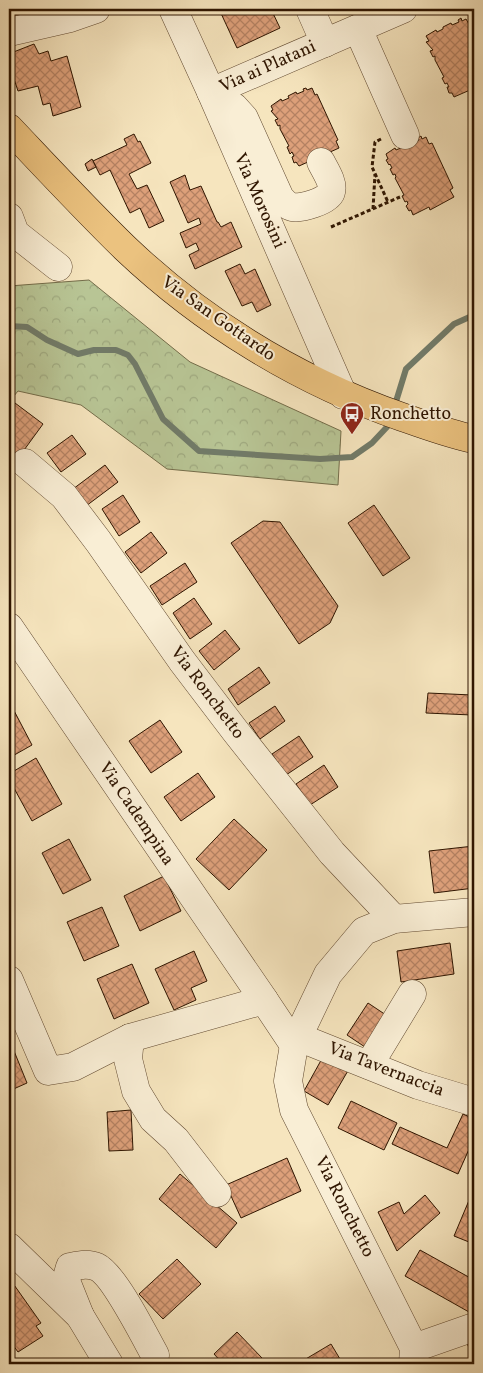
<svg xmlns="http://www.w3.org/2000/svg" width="483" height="1373" font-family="Vollkorn,serif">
<defs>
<pattern id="forest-crowns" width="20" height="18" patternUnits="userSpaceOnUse" patternTransform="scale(1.25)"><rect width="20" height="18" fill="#b8c595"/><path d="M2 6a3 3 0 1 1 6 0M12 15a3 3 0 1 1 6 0" fill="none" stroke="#9ea87f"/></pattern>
<pattern id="building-cross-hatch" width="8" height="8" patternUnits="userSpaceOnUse" patternTransform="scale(1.25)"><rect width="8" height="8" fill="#dda07a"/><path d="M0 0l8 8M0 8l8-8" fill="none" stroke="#b48162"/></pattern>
</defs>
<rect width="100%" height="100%" fill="#f6e5be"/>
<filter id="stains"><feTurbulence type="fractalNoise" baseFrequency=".004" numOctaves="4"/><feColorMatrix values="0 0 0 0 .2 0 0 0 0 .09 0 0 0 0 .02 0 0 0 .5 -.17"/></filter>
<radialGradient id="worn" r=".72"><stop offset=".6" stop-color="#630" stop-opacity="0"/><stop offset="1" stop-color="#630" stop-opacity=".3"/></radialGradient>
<polygon fill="url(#forest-crowns)" stroke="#746d4a" points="89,280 190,362 341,431 338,485 167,469 81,405 18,391 9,402 9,286"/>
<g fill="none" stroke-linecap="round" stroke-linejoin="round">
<g stroke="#717b69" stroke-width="6">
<polyline points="9,326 27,327 47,340 78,354 94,350 116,350 128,355 135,364 163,419 199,451 320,459 352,457 372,443 387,427 390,420"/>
<polyline points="394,408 406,369 454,324 474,315"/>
</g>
</g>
<g fill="url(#building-cross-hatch)" stroke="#2f1500">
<polygon points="219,9 271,9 280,28 237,48"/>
<polygon points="461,18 462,21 466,19 470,26 472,25 474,29 474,90 471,92 470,90 454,97 452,93 449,93 447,87 449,87 447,83 445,84 442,78 444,77 435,60 435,56 433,57 430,51 433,50 426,42 429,41 426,36 436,30 437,32 443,29 443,27 451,23 452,25 459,22 458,20"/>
<polygon points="34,44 39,54 48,51 51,61 67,56 81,107 53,116 50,103 43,105 38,86 18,91 9,64 14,62 11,53"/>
<polygon points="306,88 307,90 312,88 315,95 317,94 338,140 336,141 339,148 299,166 296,162 294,163 292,157 294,156 292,152 290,154 287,147 289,146 280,129 280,125 278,126 275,120 278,119 271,111 273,110 271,106 281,99 282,101 289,98 288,96 296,92 297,94 304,91 303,89"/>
<polygon points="134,134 138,142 140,141 151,163 129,174 137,189 147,185 164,221 149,228 140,208 130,213 110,170 100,175 93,161 127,145 124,139"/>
<polygon points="421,136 422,139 426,137 429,144 432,143 453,188 450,190 454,197 430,210 429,207 413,215 411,210 409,211 406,206 408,204 407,201 405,202 402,196 404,195 395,178 396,177 395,174 393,175 390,169 392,168 390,164 389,165 386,160 388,159 386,154 395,148 396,150 419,140 418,138"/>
<polygon points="92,159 96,167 88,171 85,164"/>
<polygon points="185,175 190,190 201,186 217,222 218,222 221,227 231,222 242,247 195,269 189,255 199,250 196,243 186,248 180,233 201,224 199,218 188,223 170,182"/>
<polygon points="240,264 245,274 255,269 271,305 257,312 252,302 242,306 225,271"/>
<polygon points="15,403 43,424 19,457 9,450 9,411"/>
<polygon points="72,435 86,454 61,472 47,453"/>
<polygon points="105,465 118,482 86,506 73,489"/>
<polygon points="123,495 140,522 119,536 102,509"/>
<polygon points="374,505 410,558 383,576 348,523"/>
<polygon points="263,521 280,522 338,606 330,623 299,644 231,543"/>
<polygon points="151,532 167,553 141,573 125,552"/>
<polygon points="185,563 197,582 162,605 150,586"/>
<polygon points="194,598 212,624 190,639 173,613"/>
<polygon points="225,630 240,649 214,670 199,651"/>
<polygon points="259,667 270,683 238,705 228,689"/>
<polygon points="473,672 474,672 474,701 472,715 426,713 428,693 472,695"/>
<polygon points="10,703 32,745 9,758 9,704"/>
<polygon points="275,706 285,721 260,739 249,723"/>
<polygon points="160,720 182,752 151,773 129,741"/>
<polygon points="299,736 313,757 286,775 272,754"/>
<polygon points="36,758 62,804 32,821 9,779 9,774"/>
<polygon points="324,765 338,787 310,805 296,784"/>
<polygon points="198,773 215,797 181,821 164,797"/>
<polygon points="234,819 267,850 229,890 196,859"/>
<polygon points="69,839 91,880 63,894 42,853"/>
<polygon points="474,846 474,888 434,893 429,851"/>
<polygon points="164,876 181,911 140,931 124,896"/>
<polygon points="102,907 119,946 84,961 67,922"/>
<polygon points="450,943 454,974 401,982 397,951"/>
<polygon points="194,951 207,981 191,988 196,1000 174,1010 155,969"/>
<polygon points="132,964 149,1003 114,1019 97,979"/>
<polygon points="368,1003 389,1017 368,1049 347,1035"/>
<polygon points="12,1046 27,1083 9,1091 9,1048"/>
<polygon points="324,1055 349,1069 328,1105 304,1091"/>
<polygon points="351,1101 397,1123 384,1150 338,1128"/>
<polygon points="131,1110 133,1150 109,1151 107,1112"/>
<polygon points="463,1114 474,1119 474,1138 458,1174 392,1144 400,1127 447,1148"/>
<polygon points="287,1158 301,1191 241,1218 226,1185"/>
<polygon points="180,1174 237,1223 216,1248 159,1199"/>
<polygon points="425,1195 440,1213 397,1251 378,1212 399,1202 404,1214"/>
<polygon points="470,1198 474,1200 474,1244 454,1236"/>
<polygon points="420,1250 474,1280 474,1303 469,1312 405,1276"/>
<polygon points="177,1259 201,1284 163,1319 139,1294"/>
<polygon points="9,1273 14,1281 12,1282 41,1323 36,1326 43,1336 18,1352 10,1341 9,1342"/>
<polygon points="237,1332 262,1358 255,1364 223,1364 214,1354"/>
<polygon points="474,1340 474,1360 467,1343"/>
<polygon points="331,1344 343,1364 300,1364 299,1363"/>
</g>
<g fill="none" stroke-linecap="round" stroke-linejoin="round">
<g stroke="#614930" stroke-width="29">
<g id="minor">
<polyline points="173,9 211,92 343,395"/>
<polyline points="310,9 325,43"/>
<polyline points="358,29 405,135"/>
<polyline points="9,32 70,18 96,9"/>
<polyline points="211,92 403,9"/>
<path d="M215,94L234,107L244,118L280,198C284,202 287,206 292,207C301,209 328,201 331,192C334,183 325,170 321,162"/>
<polyline points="9,217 15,233 58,267"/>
<polyline points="25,463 64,496 98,541 182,661 236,732 332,853 394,919"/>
<polyline points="9,627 264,1000"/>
<polyline points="9,980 48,1071 73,1067 130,1038 264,1000 294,1045"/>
<polyline points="298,1037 418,1085 474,1102"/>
<polyline points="130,1038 128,1059 136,1091 153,1119 176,1140 217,1193"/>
<polyline points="369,1065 412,994"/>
<polyline points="9,1247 80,1316 109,1364"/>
<path d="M80,1316L66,1281L70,1267C80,1265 88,1263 97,1267C114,1275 145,1337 155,1355"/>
<polyline points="414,1348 474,1327"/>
<polyline points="413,1364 414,1348 294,1110 288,1081 294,1045 328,974 364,931 394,919 474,912"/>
</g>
</g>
<g stroke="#2f1500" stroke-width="29">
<path id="major" d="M9,128C47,168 85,209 125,248C204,323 299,381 402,417C426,425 449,434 474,439"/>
</g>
<g stroke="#2f1500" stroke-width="3" stroke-dasharray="4 2.5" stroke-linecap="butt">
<polyline points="381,139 375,142 372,167 388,202"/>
<polyline points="373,209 375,174"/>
<polyline points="331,227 400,197"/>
</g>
<use href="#minor" stroke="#f9eed5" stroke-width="28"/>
<use href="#major" stroke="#ebc27f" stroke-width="28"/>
</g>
<defs>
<g id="bus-pin" transform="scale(1.25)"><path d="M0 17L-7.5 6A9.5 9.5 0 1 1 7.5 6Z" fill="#8f2418" stroke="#f9eed5"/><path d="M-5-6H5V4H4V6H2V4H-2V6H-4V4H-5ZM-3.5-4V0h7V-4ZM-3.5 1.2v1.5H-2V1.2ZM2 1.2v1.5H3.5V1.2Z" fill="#fff"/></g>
</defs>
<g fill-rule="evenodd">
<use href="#bus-pin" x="352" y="414"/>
</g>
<g text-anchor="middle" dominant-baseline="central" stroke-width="4" stroke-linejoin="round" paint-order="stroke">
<g font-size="18" fill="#2f1500" stroke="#f9eed5">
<text transform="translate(268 67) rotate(-24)">Via ai Platani</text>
<text transform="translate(259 201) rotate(66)">Via Morosini</text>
<text transform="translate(218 319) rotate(35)">Via San Gottardo</text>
<text transform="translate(207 693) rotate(53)">Via Ronchetto</text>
<text transform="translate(136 814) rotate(56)">Via Cadempina</text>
<text transform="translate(386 1070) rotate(21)">Via Tavernaccia</text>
<text transform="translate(344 1207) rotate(63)">Via Ronchetto</text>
</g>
<g font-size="18" fill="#2f1500" stroke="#f9eed5" text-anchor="start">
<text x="370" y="414">Ronchetto</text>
</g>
</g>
<rect width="483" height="1373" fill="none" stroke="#f6e5be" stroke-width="30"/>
<rect x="10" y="10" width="463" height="1353" fill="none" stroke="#2f1500" stroke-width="2.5"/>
<rect x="15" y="15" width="453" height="1343" fill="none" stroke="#2f1500"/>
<rect width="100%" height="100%" filter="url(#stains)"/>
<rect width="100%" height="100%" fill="url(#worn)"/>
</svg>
